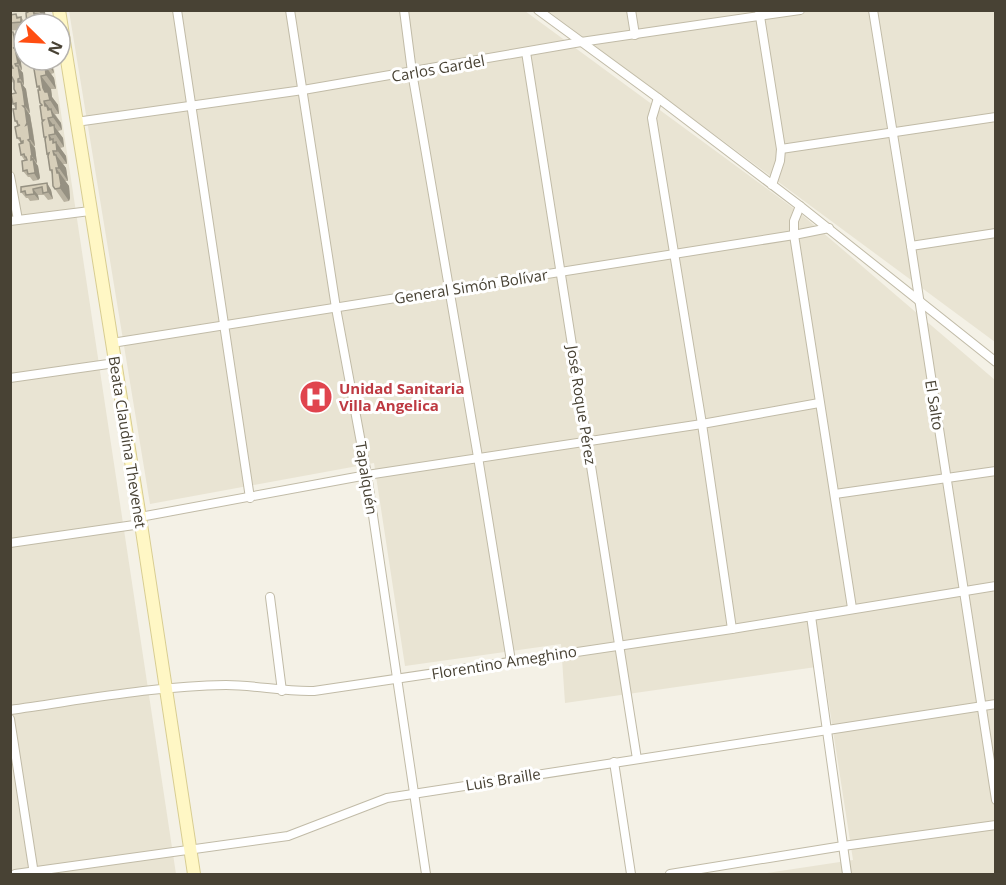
<svg xmlns="http://www.w3.org/2000/svg" width="1006" height="885" font-family="'Open Sans',sans-serif">
<rect width="100%" height="100%" fill="#f4f1e6"/>
<g fill="#e9e4d3">
<polygon points="10,11 45,11 47,24 24,24 24,60 53,60 176,874 11,874"/>
<polygon points="69,11 525,11 800,213 995,380 995,874 760,874 853,860 823,666 565,703 561,644 405,666 374,463 150,504"/>
<polygon points="548,11 995,11 995,342 796,195"/>
</g>
<g fill="none" stroke-linecap="round" stroke-linejoin="round">
<g stroke="#c1bba7" stroke-width="10">
<g id="minor">
<polyline points="177,10 250,498"/>
<polyline points="290,10 336,308 367,475 426,874"/>
<polyline points="404,10 412,72 478,457 511,661"/>
<polyline points="538,10 658,98 800,206 996,362"/>
<polyline points="631,10 635,35"/>
<polyline points="759,10 781,149 780,161 772,185"/>
<polyline points="873,10 911,246 996,800"/>
<polyline points="526,52 637,759"/>
<polyline points="658,98 652,118 702,424 732,629"/>
<polyline points="76,122 303,90 581,42 800,10"/>
<polyline points="781,149 996,117"/>
<polyline points="10,176 18,220"/>
<polyline points="800,206 794,221 794,235 852,608"/>
<polyline points="10,221 90,211"/>
<polyline points="911,246 996,233"/>
<polyline points="112,343 794,235 829,228"/>
<polyline points="10,378 115,363"/>
<polyline points="835,494 996,471"/>
<polyline points="140,517 367,475 702,424 819,403"/>
<polyline points="10,543 141,524"/>
<polyline points="270,597 282,691"/>
<polyline points="811,616 847,874"/>
<path d="M10,710C82,700 154,686 226,685C256,685 284,692 314,691L732,629L996,586"/>
<polyline points="10,719 34,874"/>
<polyline points="614,762 631,874"/>
<polyline points="15,874 288,836 387,798 996,704"/>
<polyline points="670,874 843,846 996,825"/>
</g>
</g>
<g stroke="#d8cd91" stroke-width="14">
<polyline id="secondary" points="59,10 141,524 194,874"/>
</g>
<use href="#minor" stroke="#fff" stroke-width="8"/>
<use href="#secondary" stroke="#fff7c5" stroke-width="12"/>
</g>
<g fill="#b9b2a0">
<polygon points="26,10 44,10 46,21 43,22 28,12"/>
<polygon points="10,15 21,17 26,24 24,24 24,29 10,31"/>
<polygon points="10,32 18,38 20,54 19,54 22,70 21,70 23,73 24,85 23,85 26,89 27,97 30,113 28,113 30,115 33,131 35,146 34,146 35,148 37,163 36,163 38,166 40,178 38,180 33,181 30,177 28,177 23,171 25,161 21,155 21,143 17,138 18,126 15,121 16,109 13,104 16,93 14,84 10,79 10,68 13,68 12,66 10,66"/>
<polygon points="33,60 51,60 52,61 54,73 51,74 54,78 56,89 51,89 52,97 58,105 59,114 55,114 61,123 62,130 58,131 63,138 64,147 60,148 66,156 67,164 63,164 66,168 68,181 65,181 69,186 70,198 69,201 64,202 53,186 52,174 50,170 44,137 41,105 39,90 37,87"/>
<polygon points="47,183 51,190 53,199 48,200 44,195 38,195 39,200 30,201 28,198 26,198 21,192"/>
</g>
<g fill="#969182">
<polygon points="33,10 38,18 38,14 45,24 39,24"/>
<polygon points="38,10 44,10 45,12 46,21"/>
<polygon points="13,32 18,38 20,54 16,47"/>
<polygon points="15,48 20,55 22,70 18,63"/>
<polygon points="41,60 54,78 56,89 46,75 42,65"/>
<polygon points="45,60 51,60 54,73"/>
<polygon points="15,64 23,73 24,85 20,78"/>
<polygon points="41,76 51,89 52,97 58,105 59,114 50,100 43,88"/>
<polygon points="18,79 26,89 30,113 25,106"/>
<polygon points="44,101 61,123 62,130 45,106"/>
<polygon points="25,108 30,115 35,146 30,139 26,125"/>
<polygon points="48,118 63,138 64,147 50,126"/>
<polygon points="49,135 56,145 56,142 66,156 67,164 50,140"/>
<polygon points="30,142 35,148 37,163 32,156"/>
<polygon points="53,151 66,168 68,181 59,168 54,155"/>
<polygon points="31,156 38,166 40,178 38,180 34,173"/>
<polygon points="56,168 69,186 70,198 69,201 60,188"/>
<polygon points="47,183 51,190 53,199 48,192"/>
<polygon points="33,189 38,195 39,200 34,194"/>
</g>
<g fill="#d7cfba" stroke="#969182" stroke-width="1.5">
<polygon points="28,10 33,10 34,14 38,14 39,24 27,24 26,13 28,12"/>
<polygon points="16,14 17,18 21,17 21,22 10,23 10,15"/>
<polygon points="10,32 13,32 16,47 13,48 15,48 18,63 15,64 16,66 18,66 20,78 18,79 18,82 21,82 23,91 25,106 23,106 25,108 27,123 26,125 28,124 30,139 28,140 30,142 32,156 31,156 31,160 33,159 35,172 34,173 28,174 27,170 23,171 22,161 27,160 26,157 25,157 24,154 21,155 19,144 23,143 23,141 21,142 20,138 17,138 15,127 20,125 18,125 17,121 15,121 13,109 16,109 16,103 13,104 11,94 16,93 14,89 14,81 12,77 10,77 10,68 13,68 10,62"/>
<polygon points="33,60 45,60 41,60 42,65 45,65 46,75 41,76 43,88 45,92 48,92 50,100 44,101 45,106 47,106 48,110 51,109 53,117 48,118 50,126 54,125 55,134 49,135 50,140 53,139 53,143 56,142 57,151 53,151 54,155 56,155 59,168 56,168 57,173 59,173 61,185 60,188 55,189 53,186 52,170 50,170 48,156 49,153 47,154 45,139 46,137 44,137 42,122 44,120 42,120 40,106 42,105 40,103 38,90 40,90 39,86 37,87 33,63 35,61 33,61"/>
<polygon points="47,183 48,192 43,193 42,187 33,189 34,194 26,195 25,191 21,192 21,187"/>
</g>
<defs>
<g id="hospital-disc" transform="scale(1.725)"><circle r="9.5" fill="#e0444e" stroke="#fff"/><path d="M-5-5h3v3.5h4V-5h3V5h-3V1.5h-4V5h-3Z" fill="#fff"/></g>
</defs>
<g fill-rule="evenodd">
<use href="#hospital-disc" x="316" y="397"/>
</g>
<g text-anchor="middle" dominant-baseline="central" stroke-width="6" stroke-linejoin="round" paint-order="stroke">
<g font-size="15" fill="#484234" stroke="#fff">
<text transform="translate(438 68) rotate(-10)">Carlos Gardel</text>
<text transform="translate(471 286) rotate(-9)">General Simón Bolívar</text>
<text transform="translate(582 405) rotate(81)">José Roque Pérez</text>
<text transform="translate(935 405) rotate(81)">El Salto</text>
<text transform="translate(128 442) rotate(81)">Beata Claudina Thevenet</text>
<text transform="translate(367 478) rotate(81)">Tapalquén</text>
<text transform="translate(504 662) rotate(-9)">Florentino Ameghino</text>
<text transform="translate(503 779) rotate(-9)">Luis Braille</text>
</g>
<g font-size="15" font-weight="bold" fill="#be3a42" stroke="#fff" text-anchor="start">
<text x="339" y="388">Unidad Sanitaria<tspan x="339" dy="17">Villa Angelica</tspan></text>
</g>
</g>
<rect width="1006" height="885" fill="none" stroke="#484234" stroke-width="24"/>
<g transform="translate(42 42) rotate(114)"><circle r="28" fill="#ffffff" stroke="#b6b3ae" stroke-width="1.5"/>
<path d="M0-4.5L10 22L0 15L-10 22Z" fill="#ff4e12"/>
<text y="-9" font-size="16" font-weight="bold" text-anchor="middle" fill="#484234">N</text>
</g>
</svg>
